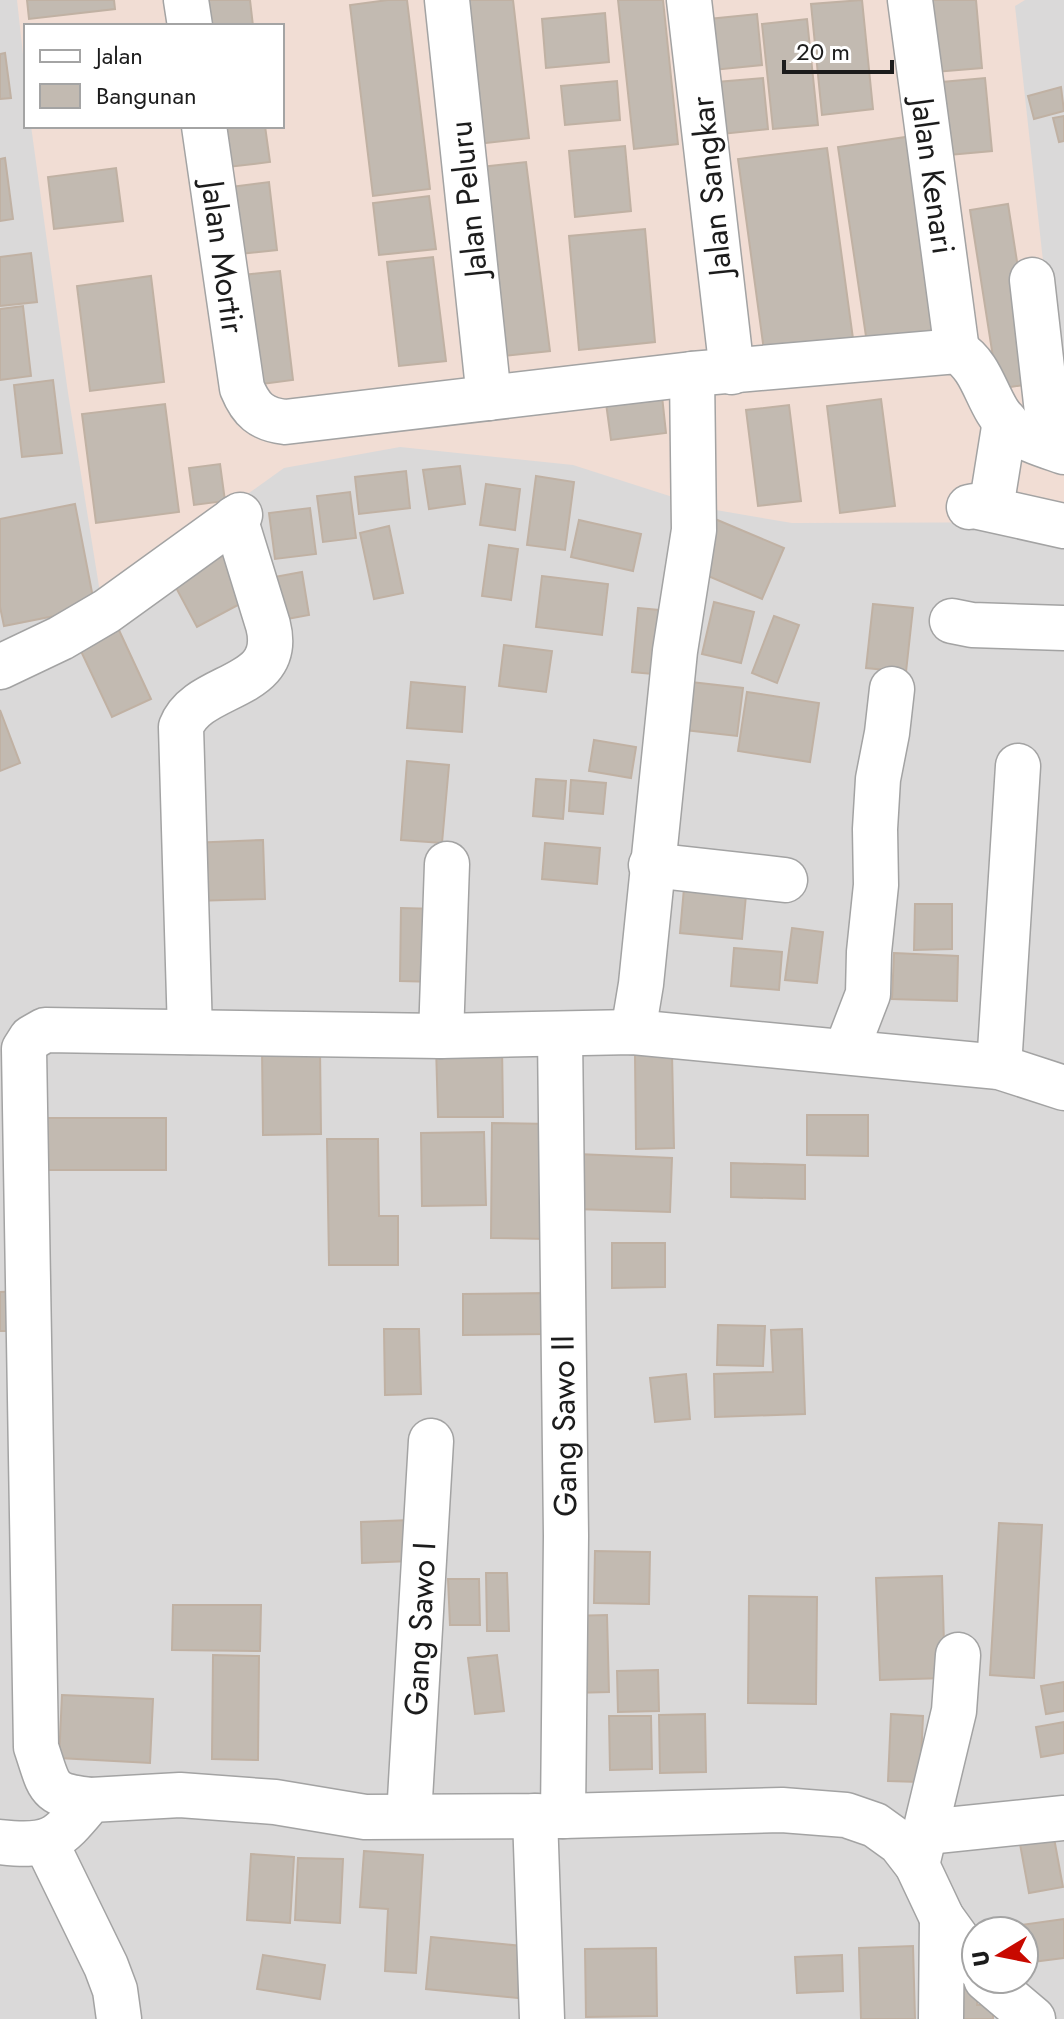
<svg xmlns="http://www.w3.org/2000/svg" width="1064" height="2019" font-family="Jost,sans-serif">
<rect width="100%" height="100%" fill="#eeeae1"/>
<path fill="#dad9d9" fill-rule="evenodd" d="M0,0H1064V2019H0ZM26,26H282V126H26ZM976,1931H1024V1979H976Z"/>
<polygon fill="#f1ddd4" points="17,0 1025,0 1015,6 1064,452 1064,522 792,523 710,509 573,465 400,447 284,468 101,599 68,393 31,126 282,126 282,26 26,26 26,82"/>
<g fill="#c2bab1" stroke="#c0b1a3" stroke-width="2">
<polygon points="27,0 114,0 115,9 29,19"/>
<polygon points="199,0 250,0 253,26 202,26"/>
<polygon points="388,0 407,0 430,189 373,196 350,5"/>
<polygon points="452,0 513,0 529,138 469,145"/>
<polygon points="618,0 663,0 678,144 634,149"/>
<polygon points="862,0 873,109 822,115 811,4"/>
<polygon points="928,0 976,0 982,68 935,72"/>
<polygon points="605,13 609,62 546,68 542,19"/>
<polygon points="757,14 762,65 713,70 709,19"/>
<polygon points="807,19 818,125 773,129 762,24"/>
<polygon points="5,53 11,98 0,99 0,54"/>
<polygon points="763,78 768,129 722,134 717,82"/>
<polygon points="985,78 992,151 938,156 931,83"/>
<polygon points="617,81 620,120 565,125 561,86"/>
<polygon points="1061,87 1064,111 1034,119 1028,96"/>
<polygon points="1064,116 1064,141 1059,142 1053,118"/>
<polygon points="214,126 265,126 270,162 219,168"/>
<polygon points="919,135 947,332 867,343 838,147"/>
<polygon points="625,146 631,211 575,217 569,151"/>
<polygon points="827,148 854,346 765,358 738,159"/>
<polygon points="5,158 13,219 0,221 0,159"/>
<polygon points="526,162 550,351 495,357 472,168"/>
<polygon points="116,168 123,221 54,229 48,177"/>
<polygon points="269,182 277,250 230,255 222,188"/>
<polygon points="429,196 436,249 379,255 373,203"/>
<polygon points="1008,204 1036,383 998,389 970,210"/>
<polygon points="645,229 655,342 579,350 569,236"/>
<polygon points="31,253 37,302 0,306 0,257"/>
<polygon points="433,257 446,361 399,366 387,262"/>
<polygon points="280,271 293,380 247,386 234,276"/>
<polygon points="151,276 164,382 90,391 77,286"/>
<polygon points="23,306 31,376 0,380 0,309"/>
<polygon points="53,380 62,453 22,457 14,385"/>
<polygon points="662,396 666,433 611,440 606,403"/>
<polygon points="881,399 895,506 840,513 827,406"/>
<polygon points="165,404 179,512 96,523 82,414"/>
<polygon points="789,405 801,501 758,506 746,410"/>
<polygon points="220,464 225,501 194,505 189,468"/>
<polygon points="460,466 465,504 429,509 423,470"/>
<polygon points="406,471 410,508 359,514 355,477"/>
<polygon points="536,476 574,482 565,550 527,545"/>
<polygon points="486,484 520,489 515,530 480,525"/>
<polygon points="350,492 356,538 323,542 317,496"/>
<polygon points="75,504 95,608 4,626 0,607 0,519"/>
<polygon points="310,508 316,554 275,559 269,513"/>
<polygon points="715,519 784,548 762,599 694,570"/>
<polygon points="579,520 641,534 633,571 571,557"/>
<polygon points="389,526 403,593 374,599 360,533"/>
<polygon points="489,545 518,549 511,600 482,596"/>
<polygon points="228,553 251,598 197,627 173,582"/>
<polygon points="302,572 309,615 276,621 269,578"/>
<polygon points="542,576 608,584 602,635 536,627"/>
<polygon points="714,602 754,612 741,663 702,654"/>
<polygon points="873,604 913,608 906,672 866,668"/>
<polygon points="638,608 670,611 664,675 632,672"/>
<polygon points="774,616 799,625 777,683 752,673"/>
<polygon points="118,628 151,699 112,717 79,647"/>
<polygon points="504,645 552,651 546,692 499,686"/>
<polygon points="411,682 465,687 462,732 407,728"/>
<polygon points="691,682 743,688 737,736 685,730"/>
<polygon points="747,692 819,703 810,762 738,751"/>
<polygon points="0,710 20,763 0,771"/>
<polygon points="594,740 636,747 631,778 589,771"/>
<polygon points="407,761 449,765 442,843 401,840"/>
<polygon points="536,779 566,781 563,819 533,816"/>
<polygon points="571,780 606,783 603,814 569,811"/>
<polygon points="263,840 265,899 191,901 190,843"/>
<polygon points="545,843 600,848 597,884 542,879"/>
<polygon points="684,888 746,895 742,939 680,933"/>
<polygon points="915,904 952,904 952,949 914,950"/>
<polygon points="401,908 438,909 437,982 400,981"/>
<polygon points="792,928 823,932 817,983 785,980"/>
<polygon points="734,948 782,952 779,990 731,986"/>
<polygon points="894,953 958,956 957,1001 892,999"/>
<polygon points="502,1045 503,1117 438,1117 436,1046"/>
<polygon points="262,1049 320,1049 321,1134 263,1135"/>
<polygon points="672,1054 674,1148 636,1149 635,1055"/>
<polygon points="807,1115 868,1115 868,1156 807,1155"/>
<rect x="36" y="1118" width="130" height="52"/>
<polygon points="492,1123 552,1124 550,1239 491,1238"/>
<polygon points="484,1132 486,1205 422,1206 421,1133"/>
<polygon points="327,1139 378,1139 379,1216 398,1216 398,1265 329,1265"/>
<polygon points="577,1154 672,1158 670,1212 575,1209"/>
<polygon points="731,1163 805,1165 805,1199 731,1197"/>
<polygon points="612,1243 665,1243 665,1287 612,1288"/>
<polygon points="21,1291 22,1331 0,1331 0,1292"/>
<polygon points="546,1293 546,1334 463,1335 463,1294"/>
<polygon points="718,1325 765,1326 763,1366 717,1365"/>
<polygon points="384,1329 419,1329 421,1394 385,1395"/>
<polygon points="802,1329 805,1414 715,1417 714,1374 773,1372 771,1330"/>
<polygon points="686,1374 690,1419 655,1422 650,1378"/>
<polygon points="410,1520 411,1561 362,1563 361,1522"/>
<polygon points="999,1523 1042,1525 1034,1678 990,1675"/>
<polygon points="595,1551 650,1552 649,1604 594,1603"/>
<polygon points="486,1573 507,1573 509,1631 487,1631"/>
<polygon points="942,1576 945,1678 880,1680 876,1578"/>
<polygon points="448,1579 479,1579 480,1625 450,1625"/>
<polygon points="749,1596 817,1597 816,1704 748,1703"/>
<polygon points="173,1605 261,1605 260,1651 172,1650"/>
<polygon points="607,1615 609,1692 572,1693 569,1616"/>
<polygon points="213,1655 259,1656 258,1760 212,1759"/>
<polygon points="497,1655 504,1711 475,1714 468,1658"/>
<polygon points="658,1670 659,1711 618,1712 617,1671"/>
<polygon points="1064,1682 1064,1711 1046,1714 1041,1686"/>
<polygon points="62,1695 153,1699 150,1763 59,1758"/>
<polygon points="705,1714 706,1772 660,1773 659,1715"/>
<polygon points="891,1714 923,1716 920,1782 888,1781"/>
<polygon points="609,1716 651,1716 652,1769 610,1770"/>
<polygon points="1064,1722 1064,1753 1041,1757 1036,1727"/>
<polygon points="1052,1827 1063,1887 1029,1893 1018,1833"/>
<polygon points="364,1851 423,1855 416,1973 385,1971 388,1909 360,1907"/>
<polygon points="251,1854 294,1857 290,1923 247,1920"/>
<polygon points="298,1858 343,1859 340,1923 295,1920"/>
<polygon points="1064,1919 1064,1958 1024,1963 1024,1931 1014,1931 1014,1926"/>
<polygon points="431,1937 532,1947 527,1999 426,1989"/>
<polygon points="913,1946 915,2019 861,2019 859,1948"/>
<polygon points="656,1948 657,2016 586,2017 585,1949"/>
<polygon points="263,1955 325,1965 320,1999 257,1989"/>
<polygon points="842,1955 843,1991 797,1993 795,1957"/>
<polygon points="950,1979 977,1980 977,2005 993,2005 993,2019 949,2019"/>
</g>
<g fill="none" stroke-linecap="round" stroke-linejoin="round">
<g stroke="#a3a3a3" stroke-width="47">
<g id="minor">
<polyline points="186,0 190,26"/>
<polyline points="447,0 489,398"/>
<polyline points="689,0 732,372"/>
<polyline points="910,0 957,351"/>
<path d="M204,126L242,388C251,410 261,419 285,422L692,374L957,351C986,369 986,406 1011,428C1025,440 1047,446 1064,452"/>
<polyline points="1032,280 1051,447"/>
<polyline points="992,502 1005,421"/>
<polyline points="969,507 974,506 1064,526"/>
<polyline points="952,621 972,625 1064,628"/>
<polyline points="0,667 61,638 107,611 240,515"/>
<polyline points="651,865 785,880"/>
<path d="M190,1032L181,727C198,681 285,691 268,625L235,518"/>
<polyline points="633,1032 641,984 675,651 694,530 692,374"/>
<polyline points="560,1035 566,1536 563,1816"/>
<polyline points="441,1036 447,864"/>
<polyline points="846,1051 868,994 869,952 876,885 875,829 878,779 887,733 892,689"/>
<polyline points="999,1067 1018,766"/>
<path d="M91,1800C46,1795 50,1788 36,1747L24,1049L31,1038L45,1030L441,1036L633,1032L999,1067L1064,1088"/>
<polyline points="409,1816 431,1441"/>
<polyline points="535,1816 542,2019"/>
<polyline points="927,1832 1064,1818"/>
<path d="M0,1842C53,1848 58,1839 91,1800L180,1795L275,1802L365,1817L563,1816L782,1810L846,1815L875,1825L900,1843L917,1865L942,1918L976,1965"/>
<polyline points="46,1843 106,1966 115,1990 119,2019"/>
<polyline points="917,1865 954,1711 958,1655"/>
<polyline points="986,1979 1033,2019"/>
<polyline points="941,2019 942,1918"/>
</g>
</g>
<use href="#minor" stroke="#fff" stroke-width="44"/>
</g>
<g text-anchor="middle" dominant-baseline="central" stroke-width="6" stroke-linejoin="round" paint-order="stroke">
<g font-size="32" fill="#1c1c1c" stroke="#fff">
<text transform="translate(933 176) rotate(82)">Jalan Kenari</text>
<text transform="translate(711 186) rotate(-96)">Jalan Sangkar</text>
<text transform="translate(468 199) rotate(-96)">Jalan Peluru</text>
<text transform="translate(223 257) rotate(82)">Jalan Mortir</text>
<text transform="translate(564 1426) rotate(-91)">Gang Sawo II</text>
<text transform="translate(420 1629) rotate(-87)">Gang Sawo I</text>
</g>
</g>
<rect x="24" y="24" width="260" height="104" fill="#ffffff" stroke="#a4a4a4" stroke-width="2"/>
<rect x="40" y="50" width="40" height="12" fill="#ffffff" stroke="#a4a4a4" stroke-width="2"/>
<text x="96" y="64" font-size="24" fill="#1c1c1c">Jalan</text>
<rect x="40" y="84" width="40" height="24" fill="#c2bab1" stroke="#a4a4a4" stroke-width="2"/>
<text x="96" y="104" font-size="24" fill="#1c1c1c">Bangunan</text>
<g transform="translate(1000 1955) rotate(260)"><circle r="38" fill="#ffffff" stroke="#a4a4a4" stroke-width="2"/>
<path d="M0-6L14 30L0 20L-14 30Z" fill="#c80900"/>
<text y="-12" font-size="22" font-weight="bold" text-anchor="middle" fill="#1c1c1c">U</text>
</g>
<path d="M784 60v12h108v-12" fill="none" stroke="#1c1c1c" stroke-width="4"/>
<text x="796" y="60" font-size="24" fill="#1c1c1c" stroke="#ffffff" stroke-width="6" paint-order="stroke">20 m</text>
</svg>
